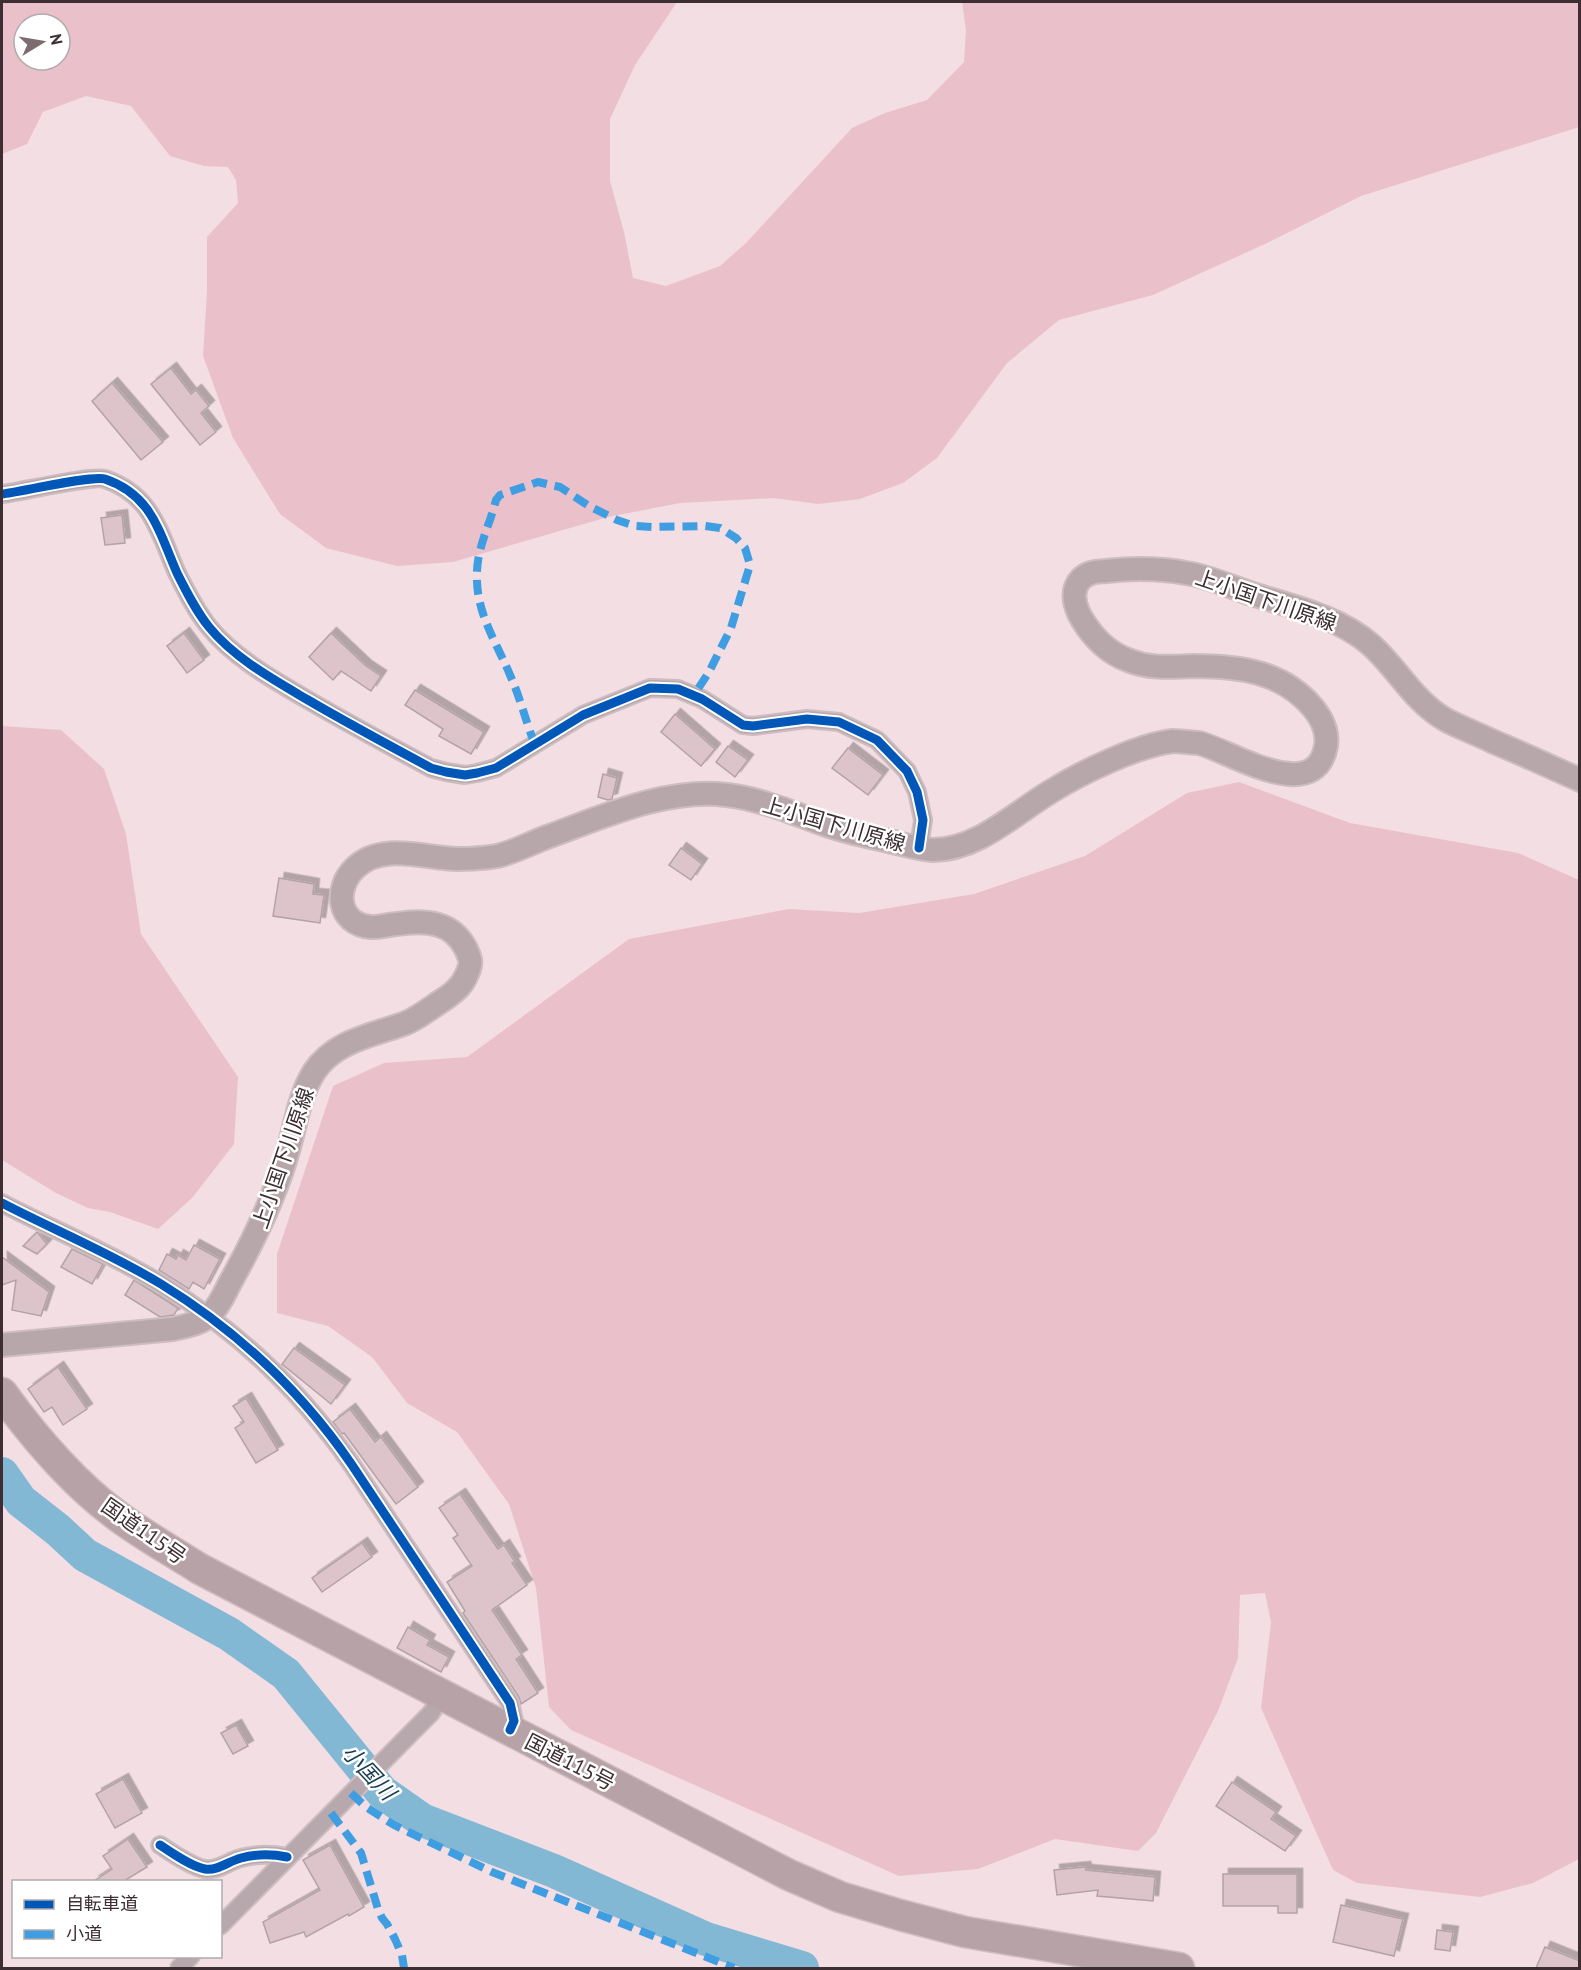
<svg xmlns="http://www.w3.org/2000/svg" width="1581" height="1970" font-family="'PT Sans','Noto Sans JP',sans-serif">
<defs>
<filter id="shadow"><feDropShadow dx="5.5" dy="-5.5" stdDeviation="0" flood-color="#0004"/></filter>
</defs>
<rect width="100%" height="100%" fill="#f3dee3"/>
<g fill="#eac1cb" fill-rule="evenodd">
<path d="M2,2H677L635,65L610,119V181L624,232L633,278L666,286L720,266L746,243L852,128L885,113L927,100L964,62L966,30L962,2H1579V127L1361,196L1267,243L1153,295L1059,320L1007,363L937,458L903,483L860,499L818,504L774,498L680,503L608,517L453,562L397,566L326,548L280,514L233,438L203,356L207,291V237L238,203L236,180L228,167L204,166L170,156L131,106L86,96L43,112L27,144L2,154ZM24,24H60V60H24Z"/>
<polygon points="2,726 61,730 104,769 126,834 141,934 238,1077 234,1144 192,1198 158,1229 110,1212 88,1208 56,1193 2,1160"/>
<polygon points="1239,782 1350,823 1518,853 1579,880 1579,1859 1533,1883 1480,1897 1357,1883 1333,1870 1261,1708 1271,1622 1265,1593 1240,1595 1238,1658 1218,1711 1156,1833 1138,1851 1055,1839 978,1869 899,1876 571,1730 549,1707 536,1588 509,1504 457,1432 407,1403 372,1357 328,1326 277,1313 277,1254 333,1086 384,1063 467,1057 629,939 789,909 859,913 974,894 1085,856 1187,793"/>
</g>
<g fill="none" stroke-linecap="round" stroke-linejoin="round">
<polyline stroke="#83b8d5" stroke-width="34" points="2,1474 21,1501 58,1530 85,1555 229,1634 286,1674 382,1792 422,1820 554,1871 706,1939 802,1968"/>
</g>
<g fill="#ddc4cb" stroke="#b3a3a8" stroke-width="1.5" filter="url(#shadow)">
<polygon points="171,368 191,394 196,390 209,406 201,413 216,432 200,445 151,384"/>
<polygon points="112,383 163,442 141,460 92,401"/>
<polygon points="122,515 125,543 105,545 101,518"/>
<polygon points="184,633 204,660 187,673 167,646"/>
<polygon points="331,633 366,666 381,676 371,691 341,671 333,680 309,657"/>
<polygon points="415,690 484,732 471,754 439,736 443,729 405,705"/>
<polygon points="675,714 715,749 701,766 661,732"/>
<polygon points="728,746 748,760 735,777 716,762"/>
<polygon points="848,748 883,775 868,795 832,768"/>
<polygon points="603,774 617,778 612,799 608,800 598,797"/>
<polygon points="681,848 702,864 691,880 669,865"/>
<polygon points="279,878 314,884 313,894 324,895 320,923 273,916"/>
<polygon points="37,1232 47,1244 37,1254 23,1246"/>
<polygon points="194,1245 220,1259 204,1289 193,1282 189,1289 159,1270 167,1254 176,1259 178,1255 186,1260"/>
<polygon points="72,1249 103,1264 92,1284 61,1267"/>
<polygon points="2,1257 49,1292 41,1316 12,1310 16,1280 2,1285"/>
<polygon points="134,1280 178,1308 174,1315 160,1317 125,1295"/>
<polygon points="294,1348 345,1385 331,1404 282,1364"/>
<polygon points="58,1367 87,1409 63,1425 52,1407 44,1412 28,1389"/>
<polygon points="246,1398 278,1450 256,1463 235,1428 244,1422 233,1406"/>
<polygon points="350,1409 375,1442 381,1437 418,1487 396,1504 344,1433 342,1434 333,1422"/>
<polygon points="460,1494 498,1549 504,1545 515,1562 512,1563 527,1585 492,1610 522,1655 516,1659 538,1693 521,1704 519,1697 463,1613 465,1611 447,1582 472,1566 453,1538 458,1535 439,1508"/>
<polygon points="362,1543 372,1557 322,1592 312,1578"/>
<polygon points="408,1627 430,1640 427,1645 449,1657 441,1672 397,1648"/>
<polygon points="236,1725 248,1746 233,1754 221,1733"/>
<polygon points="123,1779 142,1813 115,1828 96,1794"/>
<polygon points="1232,1782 1276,1812 1271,1819 1296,1836 1285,1851 1216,1806"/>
<polygon points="128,1839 147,1867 124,1881 94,1881 112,1869 103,1856"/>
<polygon points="330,1845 364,1907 349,1916 348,1914 306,1937 304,1932 270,1943 263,1922 320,1890 303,1860"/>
<polygon points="1085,1867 1086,1870 1155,1877 1153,1901 1097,1896 1098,1890 1057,1895 1054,1870"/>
<polygon points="1223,1874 1297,1874 1297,1913 1278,1913 1278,1906 1223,1906"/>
<polygon points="1341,1905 1403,1919 1394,1956 1333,1942"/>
<polygon points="1437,1930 1453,1932 1450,1951 1435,1949"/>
<polygon points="1545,1947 1580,1961 1580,1968 1536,1968"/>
</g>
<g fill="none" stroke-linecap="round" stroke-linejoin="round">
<g stroke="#cdbcc0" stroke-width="20">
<g id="street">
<path d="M2,494C20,492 92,475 105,479C152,495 159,532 177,573C186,591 196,611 209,627C234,658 274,680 308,700C349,724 390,746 431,768L446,772L465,775L477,773L496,768L583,715L650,688L678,689L702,699L743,725L753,726L807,719L839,722L877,740L907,771L917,792L923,820L919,848"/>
<path d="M2,1203C54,1230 110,1253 161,1284C236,1330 302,1392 352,1465L510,1703L514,1721L510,1730"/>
<path d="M160,1845C172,1853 192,1867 205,1869C218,1871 229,1861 241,1858C256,1854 272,1854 287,1857"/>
<polyline points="220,1926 431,1713 442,1696"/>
<polyline points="179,1968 191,1956"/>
</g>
</g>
<g stroke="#cdbcc0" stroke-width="26">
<path id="secondary" d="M2,1345L173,1329C185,1326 200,1324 210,1315C219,1307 225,1292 231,1281C255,1238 276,1195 289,1147C296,1122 300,1094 314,1072C335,1040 374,1035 406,1023C418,1018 429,1009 440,1002C452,994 462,987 467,974C472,963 471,960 466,949C452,921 425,920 397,924C392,924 376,928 371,927C337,924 334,888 355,868C381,842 425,858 457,859C470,859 485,858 497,856C514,852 531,843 547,837C602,817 668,787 727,795C762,799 795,814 829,826C850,833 872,837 893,842C906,845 920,849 933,850C977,850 1014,814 1050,792C1080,773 1138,745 1173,741C1175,741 1197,743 1199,743C1230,751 1315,807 1326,746C1328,732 1322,719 1314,709C1283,671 1239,666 1193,666C1171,667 1149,669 1128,660C1111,654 1097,641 1087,627C1077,613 1068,593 1081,579C1089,571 1097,572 1106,571C1133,568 1159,568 1186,573C1207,576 1229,586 1249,593C1290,606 1338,616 1371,645C1398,669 1413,701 1446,720C1461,728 1478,734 1494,742C1523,754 1551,767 1580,780"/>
</g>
<g stroke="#cdbcc0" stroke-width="33">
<path id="highway" d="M2,1393C34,1437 71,1481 115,1514C141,1534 172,1551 200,1569L789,1875L840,1897L900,1915L965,1932L1179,1968"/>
</g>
<use href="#street" stroke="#b6a8ac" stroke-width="16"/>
<use href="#secondary" stroke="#b7a7aa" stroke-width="22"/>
<use href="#highway" stroke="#b7a2a8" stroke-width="30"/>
<g stroke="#3f9de2" stroke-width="8" stroke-dasharray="15 8" stroke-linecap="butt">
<path d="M535,745C526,722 520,697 510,675C495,639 475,612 477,571C478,546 490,524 496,500L500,495L538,482L560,487L589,506L617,520L635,526L652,527L705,526L720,528L736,538L745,548L750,565L731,628L709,672L694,695"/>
<polyline points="351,1793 366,1807 394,1825 492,1872 734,1968"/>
<polyline points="331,1813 361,1853 378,1909 382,1918 387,1924 395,1939 402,1955 404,1968"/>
</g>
<g stroke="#fff" stroke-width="13">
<g id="cycleway">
<path d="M2,494C20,492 92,475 105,479C152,495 159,532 177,573C186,591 196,611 209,627C234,658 274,680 308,700C349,724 390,746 431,768L446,772L465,775L477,773L496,768L583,715L650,688L678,689L702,699L743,725L753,726L807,719L839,722L877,740L907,771L917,792L923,820L919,848"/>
<path d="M2,1203C54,1230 110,1253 161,1284C236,1330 302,1392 352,1465L510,1703L514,1721L510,1730"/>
<path d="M160,1845C172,1853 192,1867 205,1869C218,1871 229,1861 241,1858C256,1854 272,1854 287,1857"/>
</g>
</g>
<use href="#cycleway" stroke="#0057b8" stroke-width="9"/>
</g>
<g text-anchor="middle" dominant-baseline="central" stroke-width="5" stroke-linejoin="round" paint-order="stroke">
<g font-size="21" fill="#3c2e32" stroke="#fff">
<text transform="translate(1266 600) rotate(19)">上小国下川原線</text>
<text transform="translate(834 824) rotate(16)">上小国下川原線</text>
<text transform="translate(283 1158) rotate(-71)">上小国下川原線</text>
<text transform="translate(144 1531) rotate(35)">国道115号</text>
<text transform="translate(570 1762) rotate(27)">国道115号</text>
</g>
<g font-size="22" font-style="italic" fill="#173d4e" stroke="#fff">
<text transform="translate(369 1772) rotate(47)">小国川</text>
</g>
</g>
<rect width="1581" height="1970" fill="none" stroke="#3c2e32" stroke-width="6"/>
<rect x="12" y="1880" width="210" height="78" fill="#ffffff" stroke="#b1abad" stroke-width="1.5"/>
<rect x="24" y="1900" width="30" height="9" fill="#0057b8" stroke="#b1abad" stroke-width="1.5"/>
<text x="66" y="1910" font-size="18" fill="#3c2e32">自転車道</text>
<rect x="24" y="1930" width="30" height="9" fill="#3f9de2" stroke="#b1abad" stroke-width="1.5"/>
<text x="66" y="1940" font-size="18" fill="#3c2e32">小道</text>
<g transform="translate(42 42) rotate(79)"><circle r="28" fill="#ffffff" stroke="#b1abad" stroke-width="1.5"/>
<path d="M0-4.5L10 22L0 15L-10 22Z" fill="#7c6c70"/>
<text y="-9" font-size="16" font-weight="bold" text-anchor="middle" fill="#3c2e32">N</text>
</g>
</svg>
